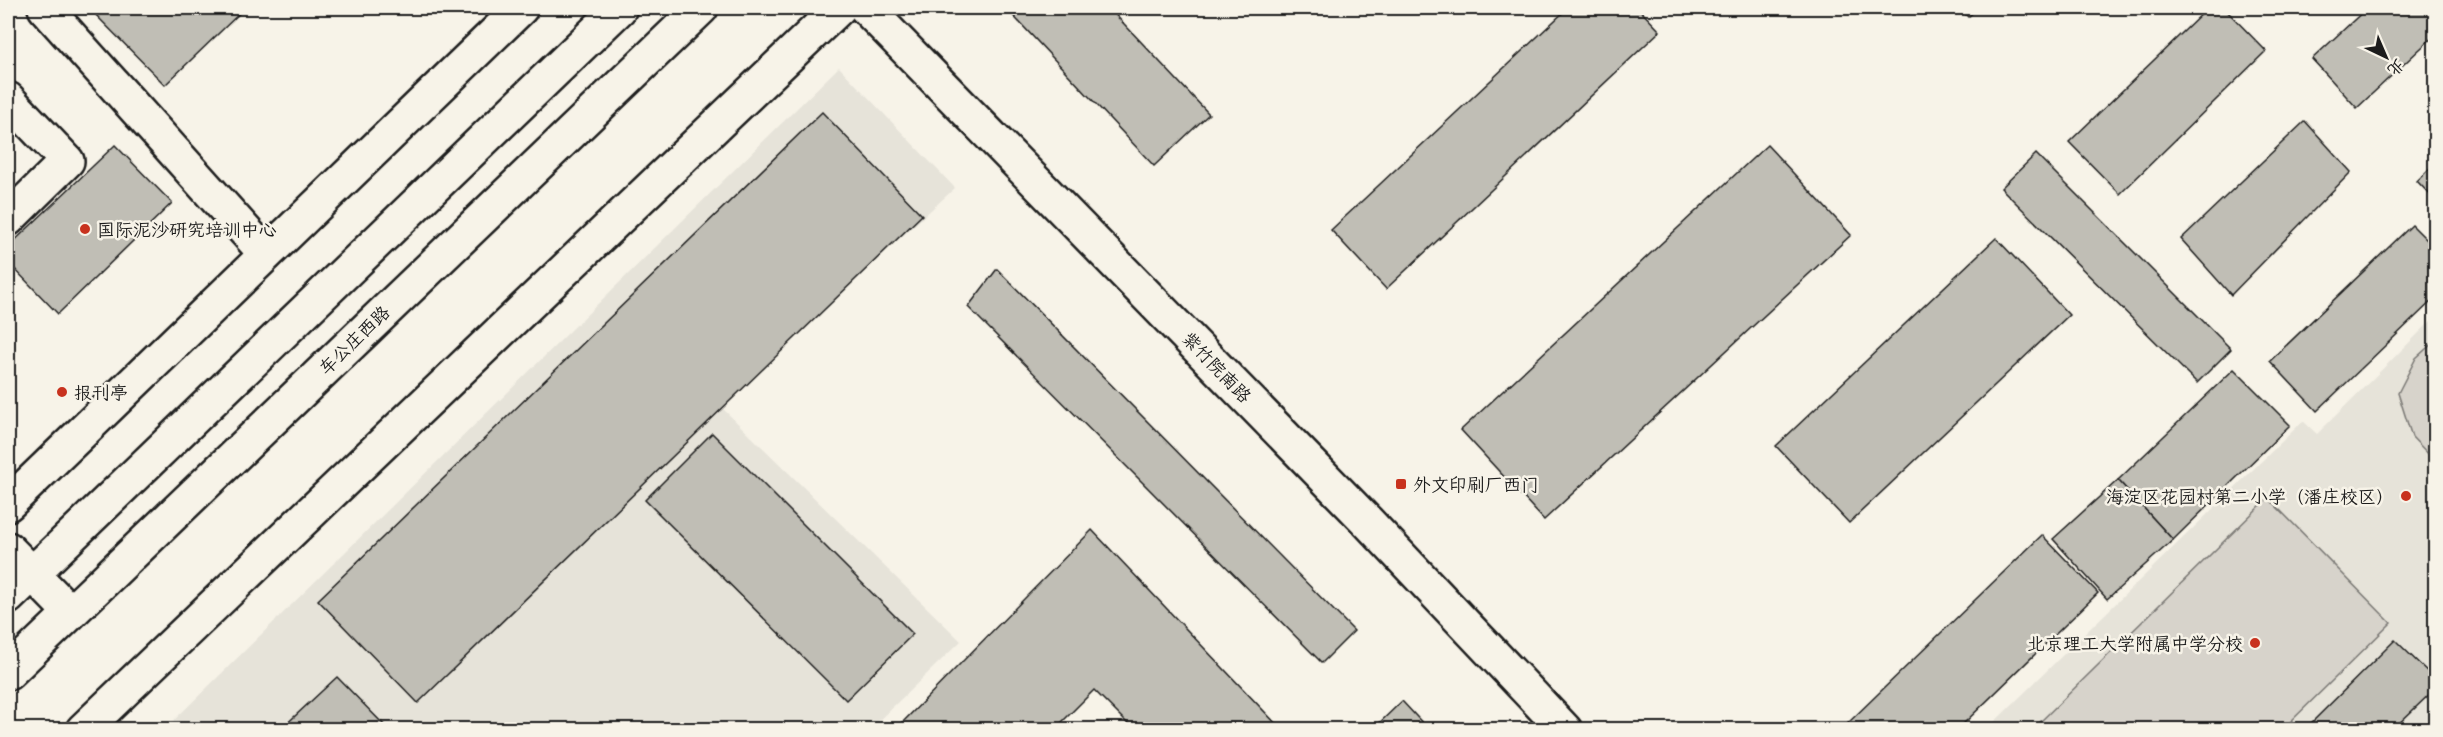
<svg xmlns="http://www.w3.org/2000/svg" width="2443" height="737" font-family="'Patrick Hand','LXGW WenKai TC',sans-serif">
<rect width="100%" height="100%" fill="#f7f3e8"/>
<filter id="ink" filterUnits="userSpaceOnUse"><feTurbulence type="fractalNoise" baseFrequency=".0167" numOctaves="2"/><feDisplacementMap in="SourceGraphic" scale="12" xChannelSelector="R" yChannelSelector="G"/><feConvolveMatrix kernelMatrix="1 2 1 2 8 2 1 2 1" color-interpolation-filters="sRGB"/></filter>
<g filter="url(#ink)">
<g fill="#e6e3d9">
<polygon points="839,67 955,188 718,404 961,641 870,729 164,730"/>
<polygon points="2435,317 2435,729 1986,730 2303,421 2317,434"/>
</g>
<g fill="#d7d3cb" stroke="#7a7874" stroke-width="1.5">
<polygon points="2435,341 2435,461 2412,437 2398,393 2416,358"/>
<polygon points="2268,498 2391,623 2283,729 2033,729"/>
</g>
<g fill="#c0beb5" stroke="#1c1c1c" stroke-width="1.5">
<polygon points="89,8 245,8 165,85"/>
<polygon points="1006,8 1109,8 1209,114 1154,166"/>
<polygon points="1568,8 1638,8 1660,31 1386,289 1331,230"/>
<polygon points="1959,8 1978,8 1968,17"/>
<polygon points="2208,8 2224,8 2266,51 2120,194 2069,142"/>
<polygon points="2367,8 2436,8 2436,34 2357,108 2312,59"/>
<polygon points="822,112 922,215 418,703 318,600"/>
<polygon points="2305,121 2351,172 2231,295 2181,239"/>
<polygon points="115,145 172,203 58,314 8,262 8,247"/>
<polygon points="1767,145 1851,235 1544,520 1461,430"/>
<polygon points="2036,154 2231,349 2197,383 2001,188"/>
<polygon points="2436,162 2436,201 2417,181"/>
<polygon points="2412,225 2436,249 2436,297 2317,411 2270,361"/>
<polygon points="1996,238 2069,315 1849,523 1776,446"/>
<polygon points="997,269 1354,631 1322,663 968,307"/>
<polygon points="2234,369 2290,425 2173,540 2118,480"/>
<polygon points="712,433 913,634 846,700 645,500"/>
<polygon points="2118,480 2173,540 2107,599 2053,539"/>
<polygon points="1092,530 1281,729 1134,730 1094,690 1054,730 895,730"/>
<polygon points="2042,535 2098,593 1957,730 1853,730 1848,723"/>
<polygon points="2395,640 2436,680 2436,688 2392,730 2304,730"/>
<polygon points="337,677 389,730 280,730"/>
<polygon points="1402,701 1429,730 1372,730"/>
</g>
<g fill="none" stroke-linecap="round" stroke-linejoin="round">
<g stroke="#1c1c1c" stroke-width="38">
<g id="minor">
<polyline points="45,8 266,254"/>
<polyline points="866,8 1368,522 1565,730"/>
<polyline points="8,99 67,161 8,219"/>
<polyline points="8,504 521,8"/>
<polyline points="8,549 70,612"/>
<polyline points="83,730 839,8"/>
</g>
</g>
<g stroke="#1c1c1c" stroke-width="38">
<g id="major">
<polyline points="8,597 620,8"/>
<polyline points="8,673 701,8"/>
</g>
</g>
<use href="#minor" stroke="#f7f3e8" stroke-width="33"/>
<use href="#major" stroke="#f7f3e8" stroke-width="33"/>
</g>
</g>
<g fill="#c8321e" stroke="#f7f3e8" stroke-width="2">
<circle cx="85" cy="229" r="6"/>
<circle cx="62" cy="392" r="6"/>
<rect x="1395" y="478" width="12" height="12" rx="3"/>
<circle cx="2406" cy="496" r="6"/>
<circle cx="2255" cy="643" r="6"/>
</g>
<g text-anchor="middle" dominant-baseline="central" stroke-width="5" stroke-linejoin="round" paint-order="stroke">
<g font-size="18" fill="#1c1c1c" stroke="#f7f3e8" text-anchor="start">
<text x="97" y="229">国际泥沙研究培训中心</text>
<text x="74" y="392">报刊亭</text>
<text x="1413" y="484">外文印刷厂西门</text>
<text x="2394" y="496" text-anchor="end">海淀区花园村第二小学（潘庄校区）</text>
<text x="2243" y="643" text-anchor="end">北京理工大学附属中学分校</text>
</g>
<g font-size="18" fill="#1c1c1c" stroke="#f7f3e8">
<text transform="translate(354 340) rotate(-44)">车公庄西路</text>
<text transform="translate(1217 367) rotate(46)">紫竹院南路</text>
</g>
</g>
<rect width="2443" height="737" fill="none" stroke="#f7f3e8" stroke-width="30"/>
<rect x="15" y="15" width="2413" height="707" fill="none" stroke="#1c1c1c" stroke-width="2" filter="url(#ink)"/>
<g transform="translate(2386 57) rotate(136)" stroke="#f7f3e8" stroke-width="4.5" paint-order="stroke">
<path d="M0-4.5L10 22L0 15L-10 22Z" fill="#1c1c1c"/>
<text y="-9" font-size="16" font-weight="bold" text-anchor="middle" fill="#1c1c1c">北</text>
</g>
</svg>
